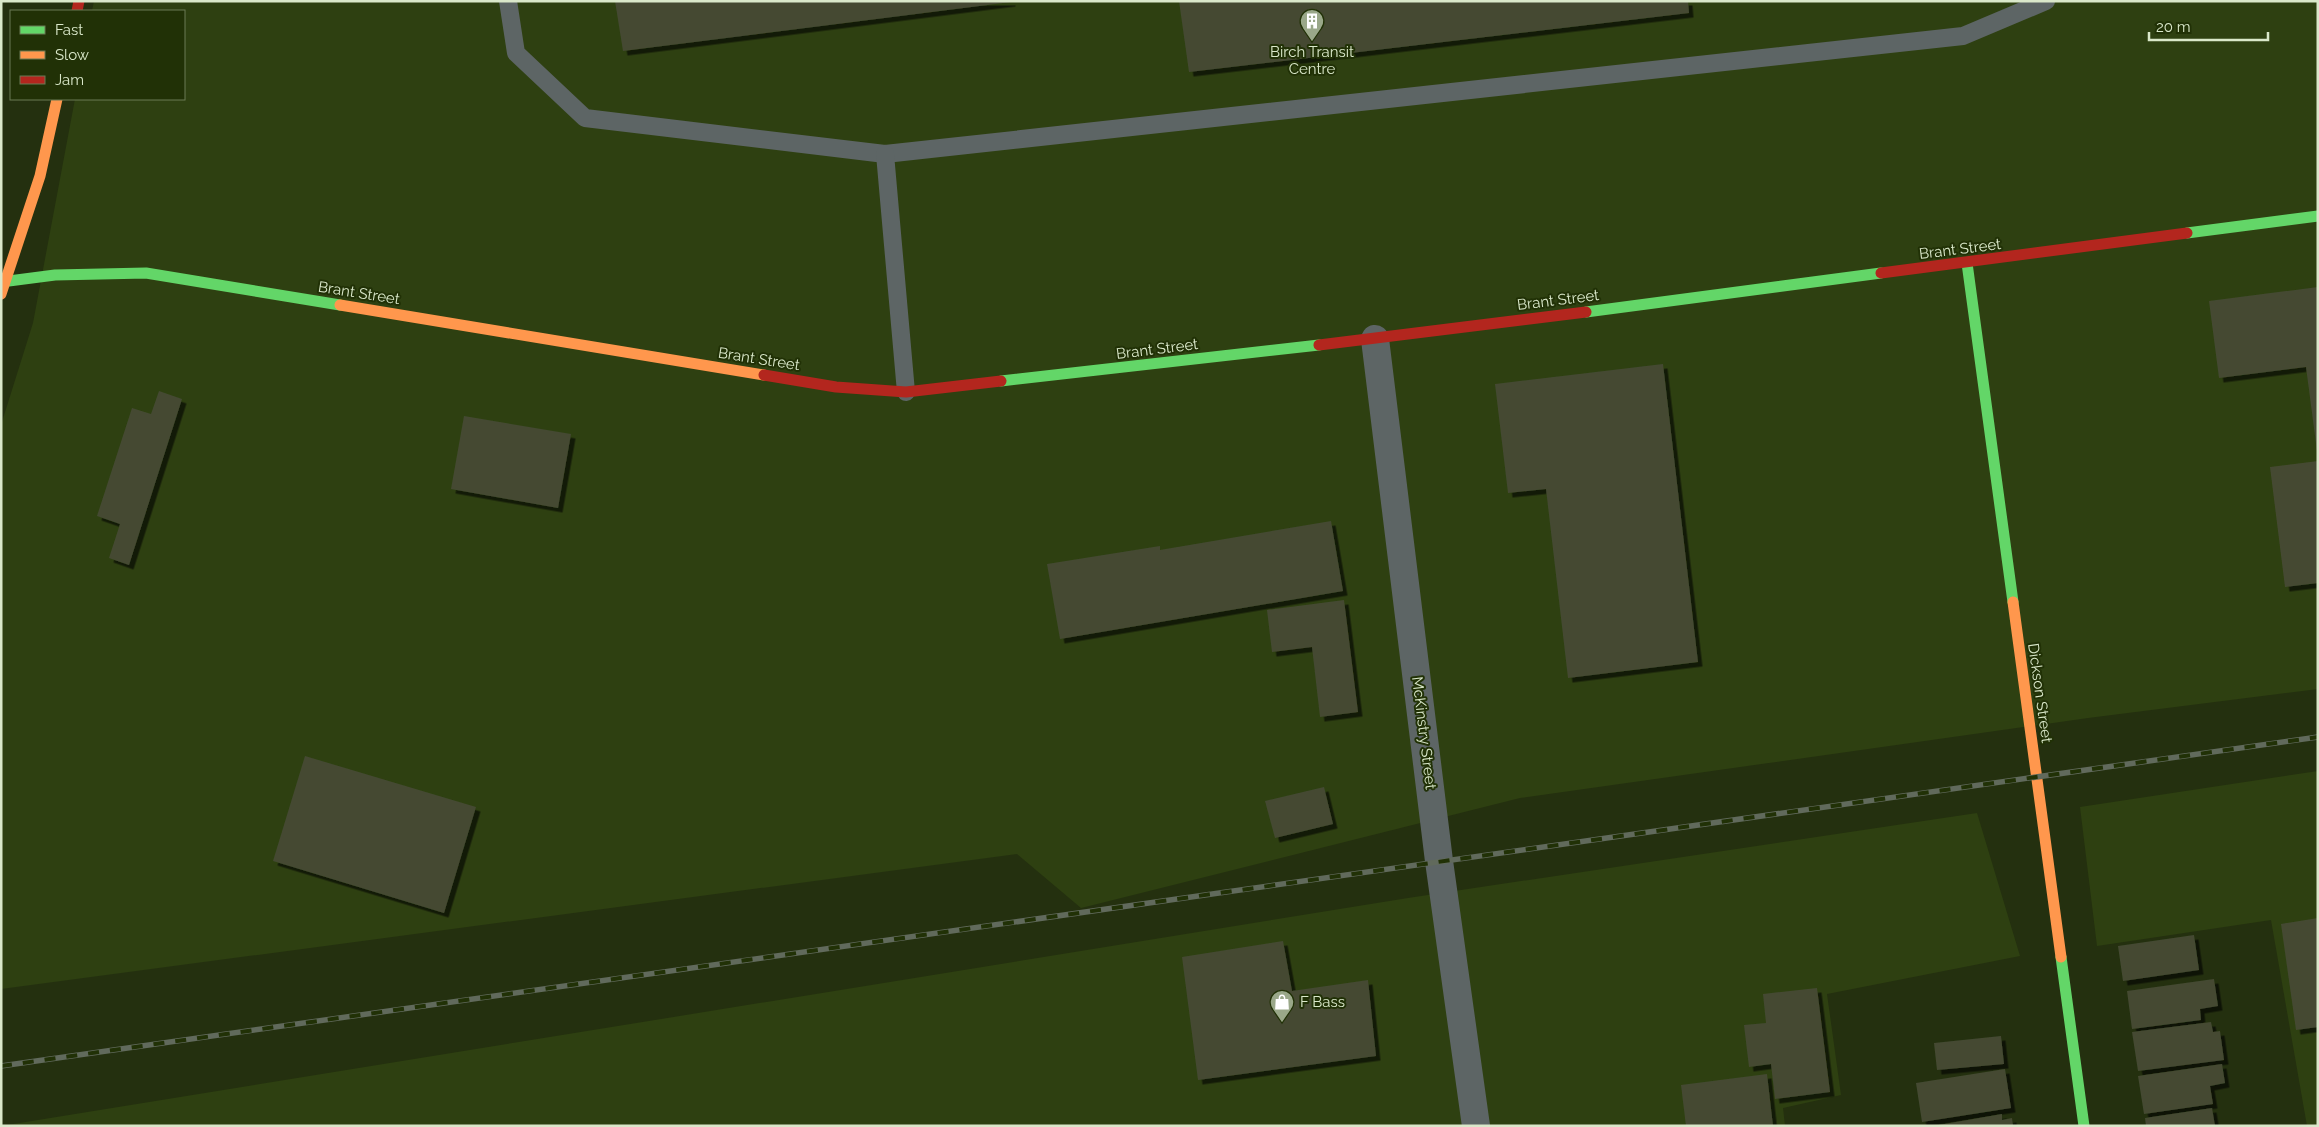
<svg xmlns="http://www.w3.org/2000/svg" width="2319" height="1127" font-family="Raleway,sans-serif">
<defs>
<filter id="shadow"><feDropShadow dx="4.5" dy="4.5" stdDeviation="0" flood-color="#0009"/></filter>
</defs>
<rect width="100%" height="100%" fill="#24300f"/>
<g fill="#2e4011">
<polygon points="94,1 2318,1 2318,689 2088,718 1520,798 1081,908 1017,854 1,989 1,425 33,323 75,99 184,99 184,11 92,11"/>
<polygon points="2318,771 2318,1126 2307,1126 2271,920 2097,946 2080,807"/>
<polygon points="1977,813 2020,956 1827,994 1841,1095 1783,1108 1785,1126 1,1126 1408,898"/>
</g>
<g fill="#444a32" filter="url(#shadow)">
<polygon points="615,1 1011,1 1011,2 623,51"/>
<polygon points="1179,1 1688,1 1689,13 1189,72"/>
<polygon points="2318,287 2318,451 2317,451 2306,367 2219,378 2209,301"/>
<polygon points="1663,364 1698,662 1568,678 1546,489 1508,493 1495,384"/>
<polygon points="159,391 182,399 129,565 109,558 120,524 97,516 132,408 151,414"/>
<polygon points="464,416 571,434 558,508 451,489"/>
<polygon points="2318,461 2318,583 2285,587 2270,467"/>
<polygon points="1331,521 1343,591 1060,639 1047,564 1160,546 1160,550"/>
<polygon points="1344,600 1358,712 1320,717 1312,647 1272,652 1267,610"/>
<polygon points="305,756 476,807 444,913 273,861"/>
<polygon points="1324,787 1333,824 1275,838 1265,801"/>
<polygon points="2318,918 2318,1027 2296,1030 2281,924"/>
<polygon points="2194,935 2199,970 2123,981 2118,946"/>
<polygon points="1283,941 1292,991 1368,980 1376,1056 1198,1080 1182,957"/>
<polygon points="2214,979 2218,1006 2200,1009 2201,1020 2132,1029 2127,991"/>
<polygon points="1817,988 1830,1092 1775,1099 1771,1064 1749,1067 1744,1025 1766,1023 1763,994"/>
<polygon points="2211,1022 2213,1032 2220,1031 2224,1060 2138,1071 2132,1032"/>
<polygon points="2001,1036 2004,1064 1937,1070 1934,1043"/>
<polygon points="2222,1064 2225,1083 2210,1086 2213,1104 2144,1114 2138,1076"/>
<polygon points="2005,1069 2011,1108 1922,1122 1916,1083"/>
<polygon points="1767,1074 1773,1126 1686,1126 1681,1085"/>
<polygon points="2212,1108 2215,1126 2146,1126 2145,1118"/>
<polygon points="2002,1114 2002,1120 2012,1118 2013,1126 1933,1126"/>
</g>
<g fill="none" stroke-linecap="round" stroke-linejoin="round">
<g stroke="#5d6565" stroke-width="18">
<polyline points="508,1 516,53 585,118 885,154 1963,36 2046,1"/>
<polyline points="885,154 906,392"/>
</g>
<polyline stroke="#5d6565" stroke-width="28" points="1375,339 1439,861 1476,1126"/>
<g stroke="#63d668" stroke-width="11">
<polyline points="2187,233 2318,216"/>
<polyline points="1967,263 2013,602"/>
<polyline points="1,282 55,275 146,273 340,305"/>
<polyline points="1586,312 1881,273"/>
<polyline points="1001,381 1319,345"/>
<polyline points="2061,957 2084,1126"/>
</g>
<g stroke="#ff974d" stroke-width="11">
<polyline points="1,294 40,176 57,99"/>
<polyline points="340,305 764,375"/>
<polyline points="2013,602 2061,957"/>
</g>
<g stroke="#b3261e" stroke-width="11">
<polyline points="77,11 79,1"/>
<polyline points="1881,273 2187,233"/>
<polyline points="1319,345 1586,312"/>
<polyline points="764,375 836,387 906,392 1001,381"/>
</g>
<g stroke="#616a5c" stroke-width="5.5">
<polyline id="rail" points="1,1066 2318,737"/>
</g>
<use href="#rail" stroke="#213106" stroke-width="4" stroke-dasharray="11" stroke-linecap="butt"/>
</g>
<defs>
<g id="building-pin" transform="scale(1.25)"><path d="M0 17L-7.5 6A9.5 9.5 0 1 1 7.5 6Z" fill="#9aa889" stroke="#213106"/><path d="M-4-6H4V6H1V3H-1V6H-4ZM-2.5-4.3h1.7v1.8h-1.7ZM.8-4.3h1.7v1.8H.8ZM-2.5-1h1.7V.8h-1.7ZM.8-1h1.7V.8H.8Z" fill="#fff"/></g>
<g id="shop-pin" transform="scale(1.25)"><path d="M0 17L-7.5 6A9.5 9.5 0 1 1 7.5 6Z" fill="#9aa889" stroke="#213106"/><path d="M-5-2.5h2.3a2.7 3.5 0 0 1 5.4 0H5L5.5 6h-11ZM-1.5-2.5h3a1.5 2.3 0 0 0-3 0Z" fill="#fff"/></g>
</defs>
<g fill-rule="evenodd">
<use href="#building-pin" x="1312" y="21"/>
<use href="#shop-pin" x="1282" y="1002"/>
</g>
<g text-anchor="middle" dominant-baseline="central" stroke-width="4" stroke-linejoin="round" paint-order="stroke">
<g font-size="15" fill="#dae8ca" stroke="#213106">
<text x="1312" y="52">Birch Transit<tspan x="1312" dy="17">Centre</tspan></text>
<text x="1300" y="1002" text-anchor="start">F Bass</text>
</g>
<g font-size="15" fill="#dae8ca" stroke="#213106">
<text transform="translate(1960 249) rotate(-7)">Brant Street</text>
<text transform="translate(359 293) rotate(9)">Brant Street</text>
<text transform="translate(1558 300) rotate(-7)">Brant Street</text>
<text transform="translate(1157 349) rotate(-7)">Brant Street</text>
<text transform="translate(759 359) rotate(9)">Brant Street</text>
<text transform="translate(2040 693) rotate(82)">Dickson Street</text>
<text transform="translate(1424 733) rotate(83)">McKinstry Street</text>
</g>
</g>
<rect width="2319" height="1127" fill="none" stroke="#dae8ca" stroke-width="5"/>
<rect x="10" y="10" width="175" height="90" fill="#213106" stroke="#6b7a54"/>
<rect x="20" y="26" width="25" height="8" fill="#63d668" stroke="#6b7a54"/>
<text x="55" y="35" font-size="15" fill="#dae8ca">Fast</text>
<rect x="20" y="51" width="25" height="8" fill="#ff974d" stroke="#6b7a54"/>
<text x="55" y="60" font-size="15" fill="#dae8ca">Slow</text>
<rect x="20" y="76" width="25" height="8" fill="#b3261e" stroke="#6b7a54"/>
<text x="55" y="85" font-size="15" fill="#dae8ca">Jam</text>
<path d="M2149 32v8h119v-8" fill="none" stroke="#dae8ca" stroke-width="2.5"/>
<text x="2156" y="32" font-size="15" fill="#dae8ca" stroke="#213106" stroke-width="4" paint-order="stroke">20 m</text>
</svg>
